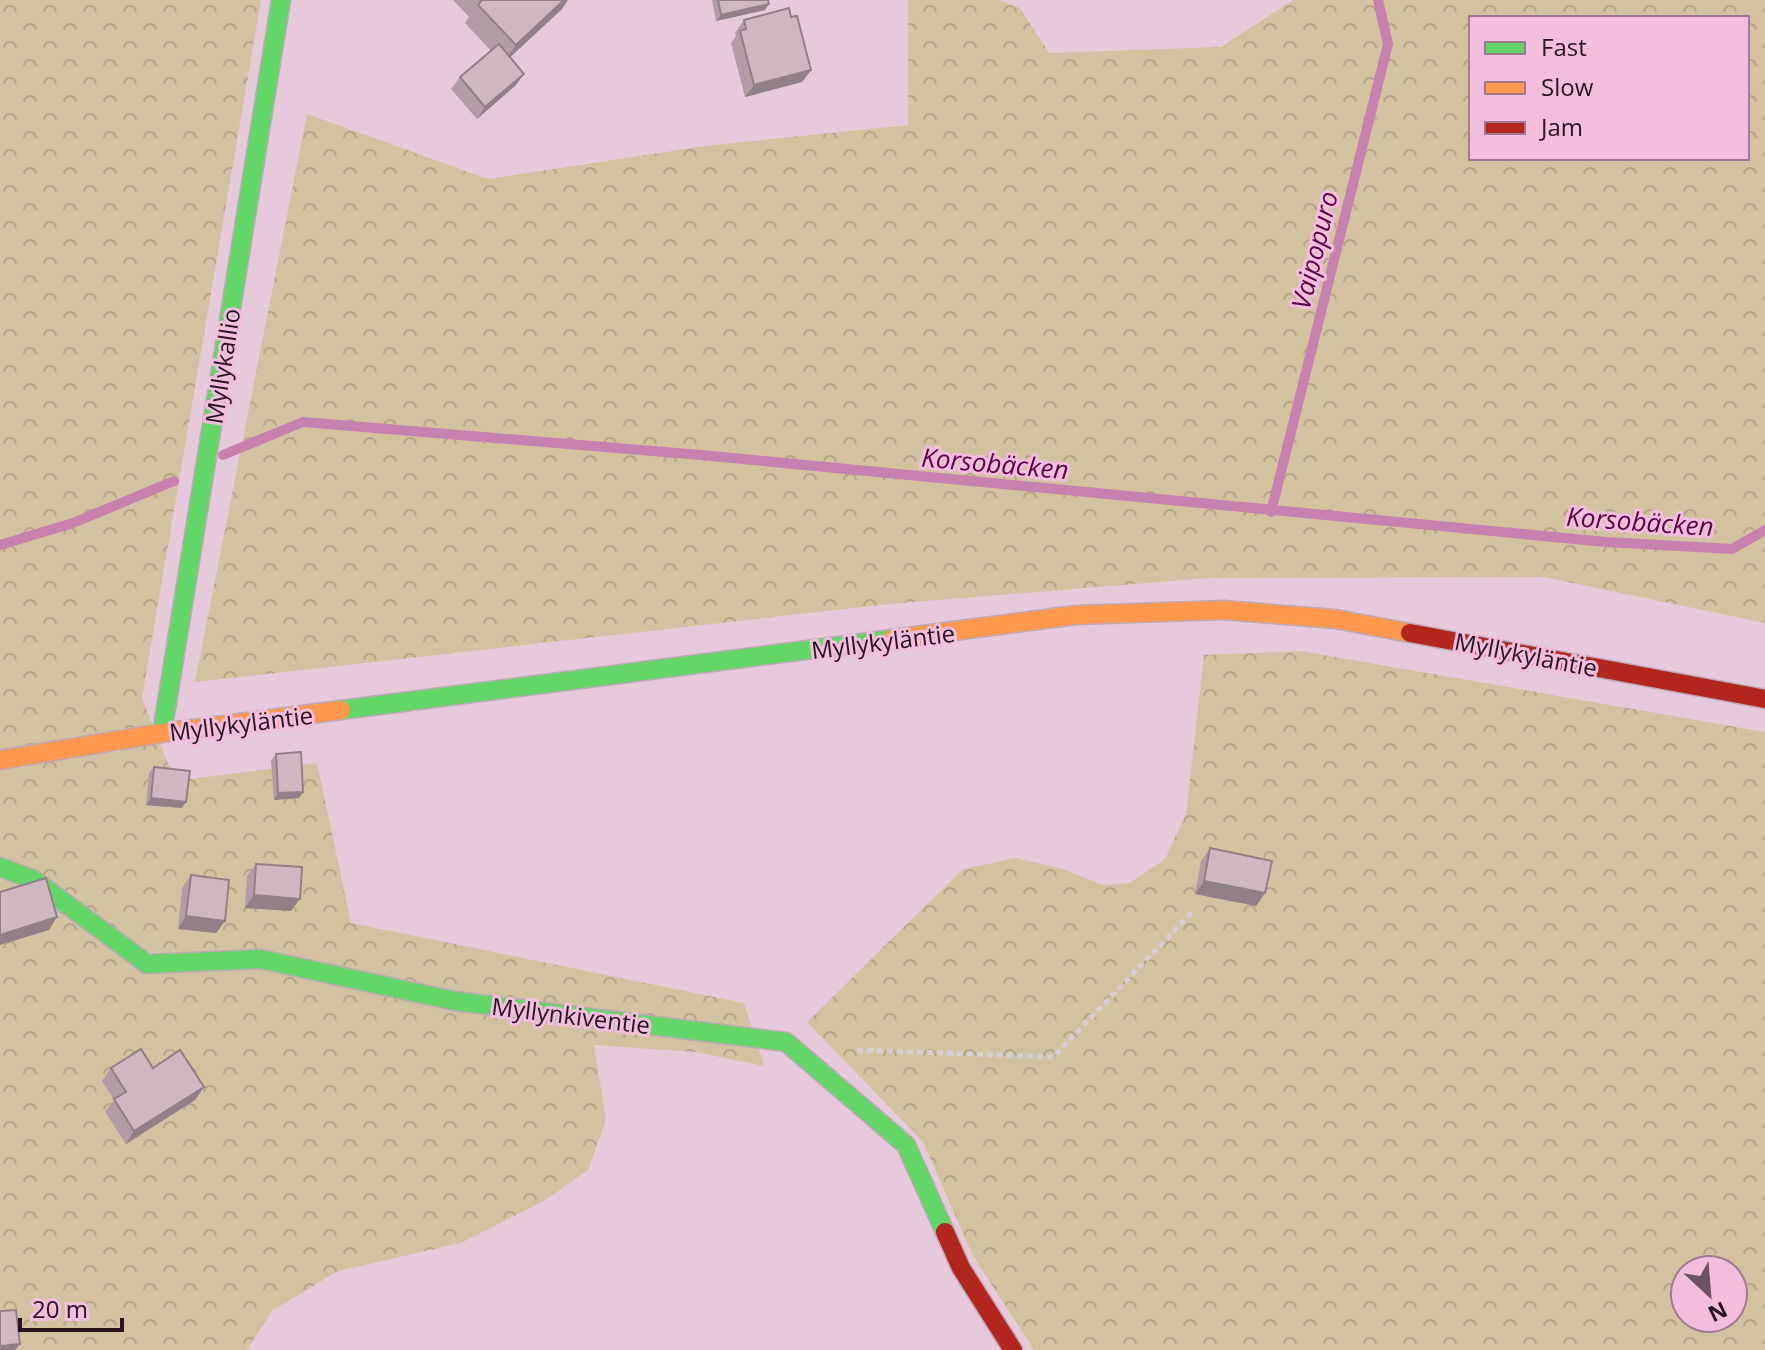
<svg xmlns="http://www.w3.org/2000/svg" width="1765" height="1350" font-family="'Open Sans',sans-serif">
<defs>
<pattern id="forest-crowns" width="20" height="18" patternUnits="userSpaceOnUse" patternTransform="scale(2)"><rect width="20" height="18" fill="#d3c29f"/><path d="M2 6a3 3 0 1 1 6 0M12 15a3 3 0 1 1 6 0" fill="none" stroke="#b5a689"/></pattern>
</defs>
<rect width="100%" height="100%" fill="#e6cadb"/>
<g fill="url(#forest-crowns)" fill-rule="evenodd">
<polygon points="0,0 261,0 142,698 175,781 317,763 351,923 744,1003 764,1066 695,1052 594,1045 606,1120 588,1170 544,1201 461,1243 338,1271 272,1311 247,1350 0,1350"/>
<path d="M908,0H998L1020,8L1049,53L1221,47L1293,0H1765V623L1544,577L1208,578L890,604L195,682L307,114L488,179L705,146L908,125ZM1471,18H1747V158H1471Z"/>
<path d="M1301,651L1765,732V1350H1034L973,1256L923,1142L807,1022L963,869L1016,858L1066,870L1102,885L1130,883L1165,859L1186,814L1204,655ZM1685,1270H1733V1318H1685Z"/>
</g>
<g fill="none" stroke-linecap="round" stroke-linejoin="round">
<g stroke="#c880ae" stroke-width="10">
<polyline points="223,455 303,422 701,455 1606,542 1732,549 1765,530"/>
<polyline points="1271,512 1388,44 1378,0"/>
<polyline points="0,545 73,523 174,481"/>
</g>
<g stroke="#bea9b6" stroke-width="21">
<g id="fast">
<polyline points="341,710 892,639"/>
<polyline points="162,733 281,0"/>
<polyline points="0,867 34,880 147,964 260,959 455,1001 786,1042 906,1145 945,1232"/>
</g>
</g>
<g stroke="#bea9b6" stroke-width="21">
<g id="slow">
<polyline points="892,639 1076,615 1224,610 1335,619 1410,633"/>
<polyline points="0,760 162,733 341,710"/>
</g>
</g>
<g stroke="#bea9b6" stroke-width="21">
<g id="jam">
<polyline points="1410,633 1765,699"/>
<polyline points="945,1232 961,1268 1013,1350"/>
</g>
</g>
<polyline stroke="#d6cdd2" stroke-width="5" stroke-dasharray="6 4" stroke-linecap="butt" points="857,1050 1053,1057 1194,910"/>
<use href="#fast" stroke="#63d668" stroke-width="18"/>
<use href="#slow" stroke="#ff974d" stroke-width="18"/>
<use href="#jam" stroke="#b3261e" stroke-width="18"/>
</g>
<g fill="#b29da7">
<polygon points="453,0 568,0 562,9 510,57 524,74 515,86 477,119 451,89 460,77 491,51 465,23 469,17"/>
<polygon points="712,0 768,0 765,10 716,21"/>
<polygon points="791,17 811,70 802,82 745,97 731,43 736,36 735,33 744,20"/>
<polygon points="276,754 303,792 299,798 274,800 271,760"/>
<polygon points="154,767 182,808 146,805 149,773"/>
<polygon points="1210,848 1265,893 1256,906 1195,894 1201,861"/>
<polygon points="256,864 291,911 245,908 247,876"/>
<polygon points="191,875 225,921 216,933 178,929 182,888"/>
<polygon points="111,1068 153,1068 204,1087 195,1100 126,1144 105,1112 114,1100 102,1081"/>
</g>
<g fill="#918088">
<polygon points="564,0 568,0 562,9 503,64 516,45"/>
<polygon points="769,4 765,10 716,21 721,15"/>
<polygon points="811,70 802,82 745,97 754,85"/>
<polygon points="524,74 515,86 477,119 485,107"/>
<polygon points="303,792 299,798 274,800 278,793"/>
<polygon points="151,798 186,802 182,808 146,805"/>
<polygon points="1204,881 1265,893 1256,906 1195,894"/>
<polygon points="254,895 300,899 291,911 245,908"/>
<polygon points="186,916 225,921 216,933 178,929"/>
<polygon points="57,917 49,930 0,945 0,935"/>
<polygon points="204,1087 195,1100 126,1144 134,1131"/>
<polygon points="20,1344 15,1350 0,1350 0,1346"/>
</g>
<g fill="#cfb7c2" stroke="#918088" stroke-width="2">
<polygon points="482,0 564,0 516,45 478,5"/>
<polygon points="718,0 768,0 769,4 721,15"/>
<polygon points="789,8 791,17 797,16 811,70 754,85 740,31 746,29 744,20"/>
<polygon points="499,44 524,74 485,107 460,77"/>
<polygon points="301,752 303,792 278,793 276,754"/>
<polygon points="154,767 190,771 186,802 151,798"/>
<polygon points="1210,848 1272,861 1265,893 1204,881"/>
<polygon points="256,864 302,867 300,899 254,895"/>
<polygon points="191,875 229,880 225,921 186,916"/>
<polygon points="46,878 57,917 0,935 0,892"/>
<polygon points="141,1049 153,1068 180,1050 204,1087 134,1131 114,1099 126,1092 111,1068"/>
<polygon points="16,1310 20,1344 0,1346 0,1311"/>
</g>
<g text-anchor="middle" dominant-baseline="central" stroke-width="6" stroke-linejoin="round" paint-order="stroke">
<g font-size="24" fill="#281521" stroke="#f3bddd">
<text transform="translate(222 366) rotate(-81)">Myllykallio</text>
<text transform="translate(883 641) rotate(-7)">Myllykyläntie</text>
<text transform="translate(1526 654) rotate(11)">Myllykyläntie</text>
<text transform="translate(241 723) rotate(-7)">Myllykyläntie</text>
<text transform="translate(571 1015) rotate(7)">Myllynkiventie</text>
</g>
<g font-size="26" font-style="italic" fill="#5c0445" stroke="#f3bddd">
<text transform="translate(1314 250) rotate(-76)">Vaipopuro</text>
<text transform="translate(995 463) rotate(5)">Korsobäcken</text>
<text transform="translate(1640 521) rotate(4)">Korsobäcken</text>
</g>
</g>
<rect x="1469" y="16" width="280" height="144" fill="#f3bddd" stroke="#a27a92" stroke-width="2"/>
<rect x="1485" y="42" width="40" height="12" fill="#63d668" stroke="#a27a92" stroke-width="2"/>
<text x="1541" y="56" font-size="24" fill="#281521">Fast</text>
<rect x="1485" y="82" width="40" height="12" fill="#ff974d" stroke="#a27a92" stroke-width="2"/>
<text x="1541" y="96" font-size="24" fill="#281521">Slow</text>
<rect x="1485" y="122" width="40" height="12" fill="#b3261e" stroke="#a27a92" stroke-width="2"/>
<text x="1541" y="136" font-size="24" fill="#281521">Jam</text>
<g transform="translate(1709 1294) rotate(154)"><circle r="38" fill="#f3bddd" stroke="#a27a92" stroke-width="2"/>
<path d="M0-6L14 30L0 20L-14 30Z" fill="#6a5462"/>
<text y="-12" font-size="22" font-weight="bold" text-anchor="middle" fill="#281521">N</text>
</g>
<path d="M20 1318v12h102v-12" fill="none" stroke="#281521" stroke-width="4"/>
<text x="32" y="1318" font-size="24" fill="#281521" stroke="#f3bddd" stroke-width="6" paint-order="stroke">20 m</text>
</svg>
